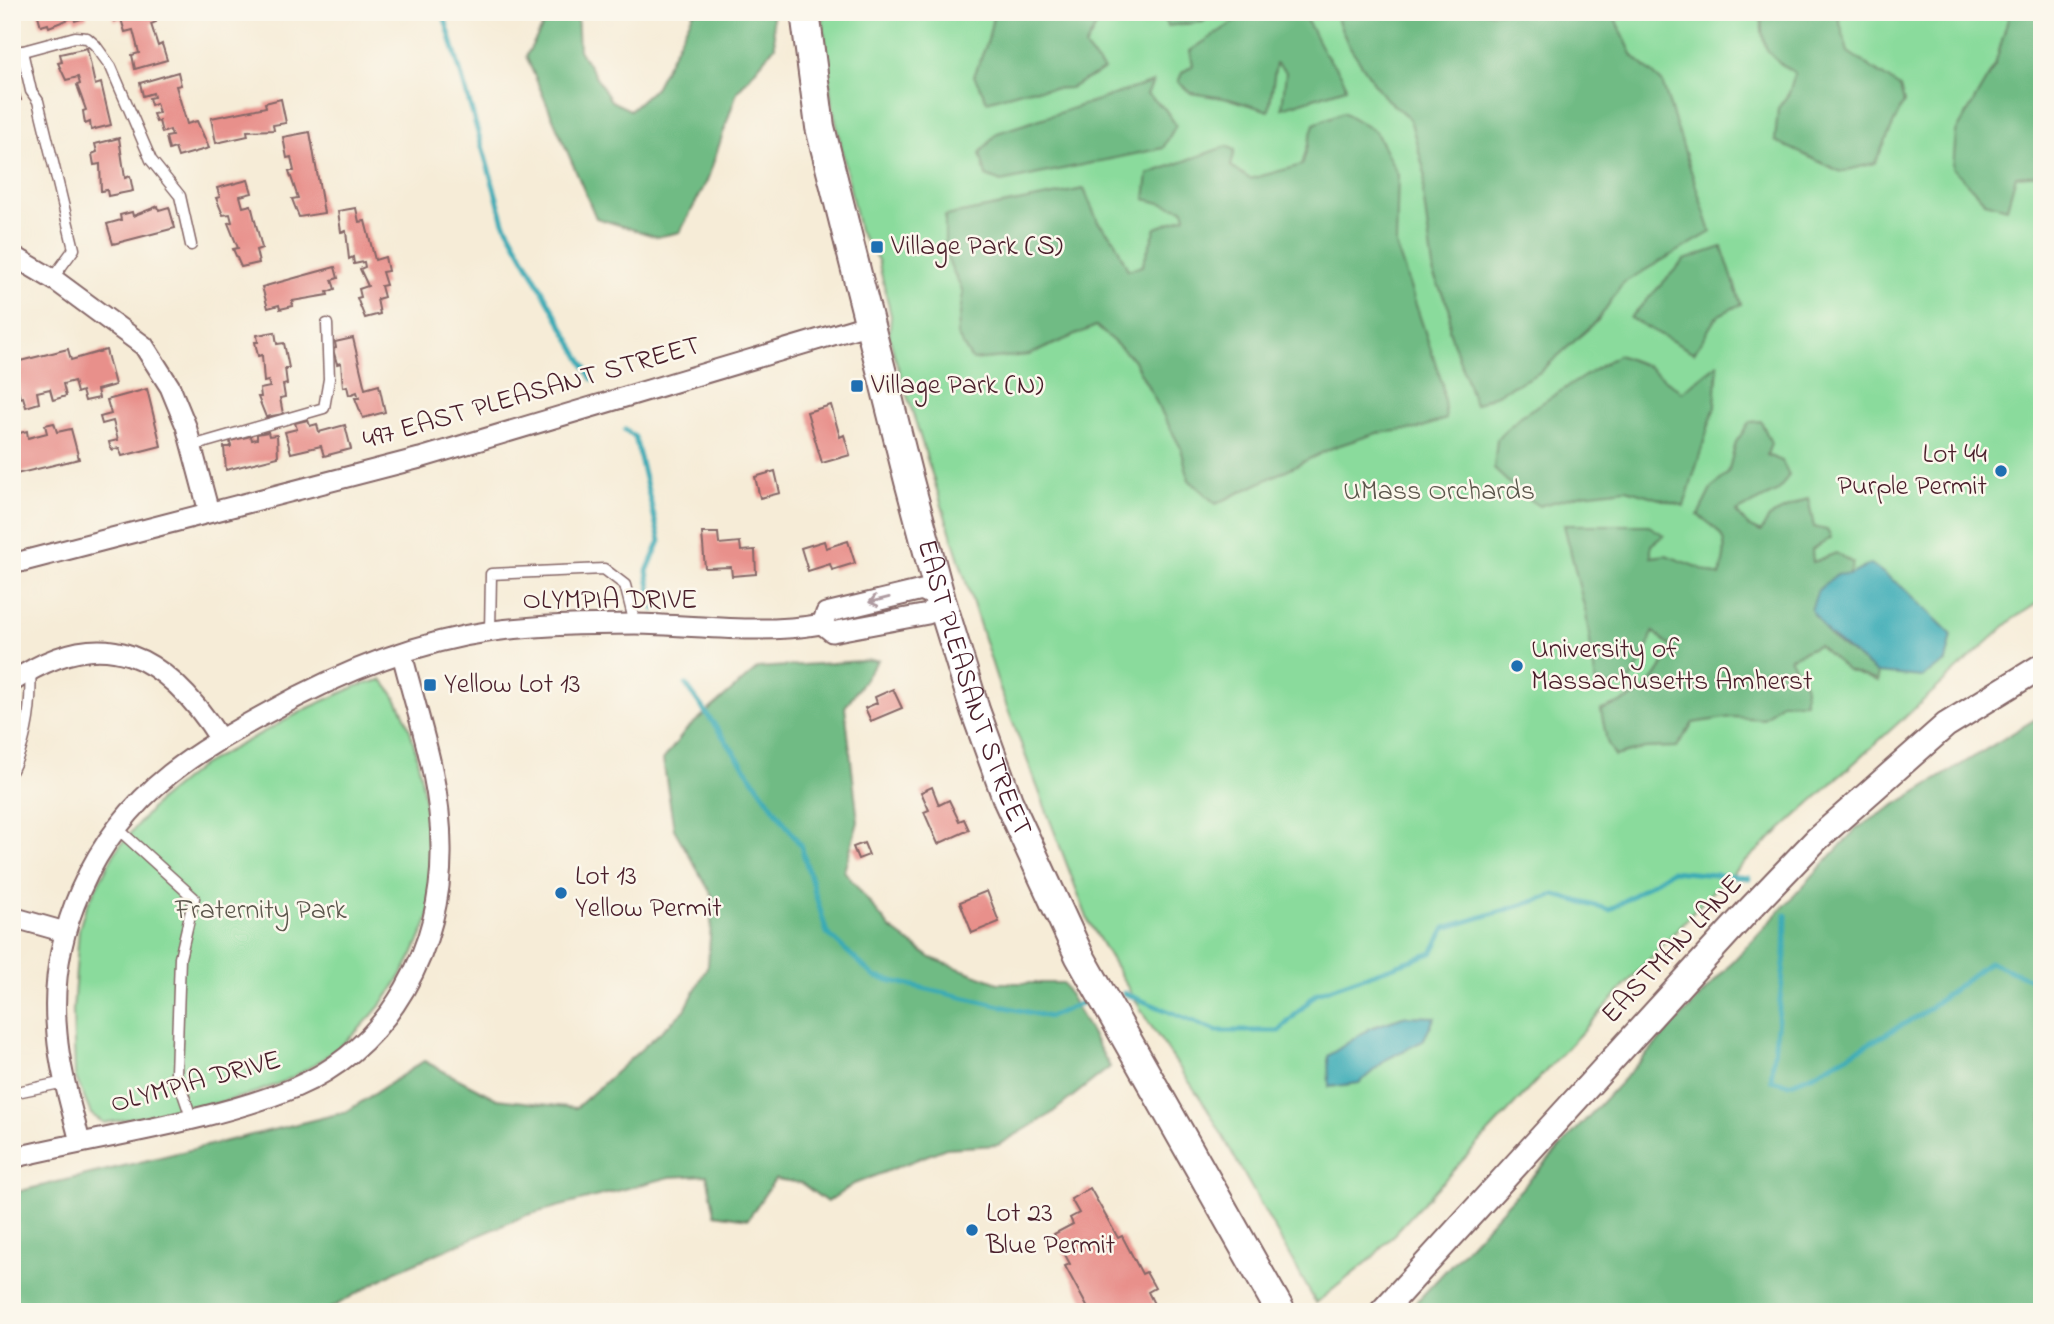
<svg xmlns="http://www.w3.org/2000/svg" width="2054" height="1324" font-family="'Indie Flower',sans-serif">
<rect width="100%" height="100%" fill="#fbf7ec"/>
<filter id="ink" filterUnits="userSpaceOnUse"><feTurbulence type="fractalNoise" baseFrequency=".0143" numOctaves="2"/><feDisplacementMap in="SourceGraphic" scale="14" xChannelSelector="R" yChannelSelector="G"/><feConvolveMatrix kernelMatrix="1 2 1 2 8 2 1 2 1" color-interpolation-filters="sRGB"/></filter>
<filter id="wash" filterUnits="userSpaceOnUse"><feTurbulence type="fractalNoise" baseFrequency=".00686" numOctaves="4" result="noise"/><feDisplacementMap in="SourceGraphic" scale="28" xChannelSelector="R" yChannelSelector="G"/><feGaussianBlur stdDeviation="1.57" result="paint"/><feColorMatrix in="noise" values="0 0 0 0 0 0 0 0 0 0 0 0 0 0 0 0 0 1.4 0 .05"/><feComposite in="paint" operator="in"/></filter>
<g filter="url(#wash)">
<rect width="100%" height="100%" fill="#f6ecd7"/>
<g fill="#8adb9c" stroke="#6a7d64" stroke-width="2">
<polygon points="822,12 2042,12 2042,600 2013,619 1713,891 1371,1259 1316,1303 1207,1108 1147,1020 1088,920 999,686 894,354 889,336 891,316 878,260 859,231 831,99"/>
<path d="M382,680C414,713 419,769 427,813C433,846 435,880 430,913C428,923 422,934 418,943C392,1004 341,1056 280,1083C226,1107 162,1112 104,1123L91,1114L75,1076L73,1011L79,929L85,909L116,850L158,801L202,765L308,708L357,686Z"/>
</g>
<g fill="#6fbb84" stroke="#5c6d58" stroke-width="2">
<polygon points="539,12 577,12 579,50 611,101 630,110 655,88 694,12 772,12 775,46 737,92 707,181 680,232 657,237 596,218 526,56 542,28"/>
<polygon points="994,12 1104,12 1085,47 1104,70 1070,88 1025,90 987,101 974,76 988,40"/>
<polygon points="1161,12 1214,12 1203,22 1167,26"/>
<path d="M1249,12H1300C1313,26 1316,41 1326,55C1334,67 1344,73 1346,88L1282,108L1286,72L1276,63L1269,111L1229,99L1191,93L1178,82L1182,73L1193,65L1190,51Z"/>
<polygon points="1334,12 1612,12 1633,56 1662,82 1711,232 1623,283 1598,320 1539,373 1475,405 1449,330 1450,310 1434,276 1423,194 1425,174 1410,119 1383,96 1348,44"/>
<path d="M1761,12H1837L1848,52L1900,87L1904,102L1875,163L1841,172L1775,141L1778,108L1789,93L1795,73C1764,55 1762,47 1761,12Z"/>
<polygon points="2010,12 2042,12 2042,174 2016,176 2007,208 1985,202 1953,168 1956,132 1995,65"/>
<polygon points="1153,82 1147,94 1165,109 1176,125 1163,148 1001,182 986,176 980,153 997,133"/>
<polygon points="1343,112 1376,132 1398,175 1396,245 1442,383 1446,419 1417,429 1377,433 1334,447 1216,504 1189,480 1181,448 1133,359 1096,326 1029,355 972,360 957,335 963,292 945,254 945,216 1084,189 1098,222 1114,239 1128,270 1142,266 1156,228 1185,217 1183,209 1145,199 1148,174 1227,146 1235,150 1231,166 1250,179 1302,165 1314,124"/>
<polygon points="1722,247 1741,304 1717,316 1694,353 1630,318 1684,260"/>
<polygon points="1618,355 1647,366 1682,392 1718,364 1715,406 1684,506 1626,489 1583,494 1539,506 1522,495 1494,469 1497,439 1521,416"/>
<path d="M1761,421L1771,443L1767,455L1782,461L1789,475L1778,491L1736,512L1748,526L1761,532L1769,517L1808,498L1814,527L1827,530L1831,538L1812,550L1813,562L1836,553L1853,563L1829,636L1877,673L1878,681L1848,671L1818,645L1790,658L1805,684V702L1781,703L1763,719L1732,717L1693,723L1677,747L1645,748L1615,756L1607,742L1601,710C1647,695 1649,688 1673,648L1653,632L1643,660L1625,687L1596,684L1586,614L1564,525H1647L1664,535L1651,545V557L1666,555L1720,576C1728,541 1728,536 1698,515L1711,489L1728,473L1736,442L1750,422Z"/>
<polygon points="878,660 845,707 858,822 844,871 890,928 931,958 998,983 1063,983 1110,1067 1048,1116 998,1145 946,1148 854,1184 827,1202 801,1183 775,1179 748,1219 715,1214 707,1175 670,1177 527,1215 396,1271 324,1312 12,1312 12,1193 346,1112 424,1061 497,1099 576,1108 685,1010 708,965 713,897 674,829 663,760 687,729 758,668"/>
<polygon points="2042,715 2042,1312 1407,1312 1856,829"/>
</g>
<g fill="#39aab5" stroke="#426470" stroke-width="2">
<polygon points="1871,564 1906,590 1952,635 1946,662 1922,677 1877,673 1829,635 1811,610 1818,590 1837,574 1850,575"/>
<polygon points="1406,1016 1435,1017 1423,1041 1387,1059 1359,1083 1329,1087 1328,1056 1370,1028"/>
</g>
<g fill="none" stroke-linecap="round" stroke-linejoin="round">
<g stroke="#39aab5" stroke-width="5">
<polyline points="443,12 504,222 592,379"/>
<polyline points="625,430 635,437 660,541 647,571 654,610"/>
<polyline points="686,685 801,846 827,933 875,977 1049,1017 1084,1002"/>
<polyline points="1786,915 1785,955 1771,1080 1789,1084 1814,1074 1920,1015 1989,962 2042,984"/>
<polyline points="1124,993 1216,1031 1279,1031 1317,993 1432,953 1445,928 1555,895 1610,910 1671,871 1749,878"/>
</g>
</g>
<g id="blocks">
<g fill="#e8908b">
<polygon points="37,12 86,12 87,17 75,21 74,17 49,27 48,24 41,26"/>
<polygon points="112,12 153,12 156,22 151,24 158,46 162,44 167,60 135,69 132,55 139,53 133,30 125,32 121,19 114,21"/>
<polygon points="87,48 95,85 101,83 111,125 91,130 90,122 85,124 83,111 86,110 77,85 80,84 78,77 66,80 58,63 62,62 60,54"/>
<polygon points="178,72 181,85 176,86 187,124 197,121 209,148 178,157 175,148 169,150 166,137 172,136 170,130 162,133 159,121 156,122 153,114 159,113 156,103 151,105 149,98 154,97 153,93 143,96 140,83"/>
<polygon points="14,74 21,100 12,102 12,75"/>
<polygon points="281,99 286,123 273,125 274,130 247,131 248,136 216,143 211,118 266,107 265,103"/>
<polygon points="310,132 324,213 299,217 292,199 298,198 289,171 294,171 291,157 287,158 283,137"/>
<polygon points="119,138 125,178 130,176 133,191 108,196 107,190 101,191 100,164 94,165 92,154 97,152 95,144"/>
<polygon points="248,180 252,193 240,196 243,207 251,205 262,248 256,250 259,263 241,267 233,249 238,248 228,223 232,222 230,214 223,215 216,198 220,197 217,188"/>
<polygon points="158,206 159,210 169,207 175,228 113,244 107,224 121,220 120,215 132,212 133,216"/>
<polygon points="356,208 359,222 365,221 375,260 385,257 388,271 382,272 386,285 381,286 384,297 377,299 380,314 365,318 357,298 361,297 359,289 368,286 360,269 365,267 364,262 354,264 353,257 349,259 346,231 341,232 338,211"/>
<polygon points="335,267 338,278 332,280 335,289 327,292 328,295 292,301 293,306 280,309 279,305 268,308 262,287"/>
<polygon points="275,332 277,344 284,343 289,368 285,368 287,384 283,385 285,397 280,398 283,414 266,417 258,397 261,397 260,389 270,387 268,381 264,382 262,355 258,356 255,342 258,342 257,335"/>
<polygon points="353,338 365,389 379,385 385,412 363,418 355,398 359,398 357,392 349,395 347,386 343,387 341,363 337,364 333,349 336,348 335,342"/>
<polygon points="68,349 71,360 106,350 115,385 97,390 99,398 85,401 82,391 77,393 74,381 63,384 66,396 53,400 50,389 37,392 39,403 26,407 23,397 20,398 12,363"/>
<polygon points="147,389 161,446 122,456 119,448 111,450 109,442 118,440 113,421 102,424 100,417 111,414 107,400"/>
<polygon points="831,405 840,437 844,435 850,455 822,463 807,412"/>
<polygon points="308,420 310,426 317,424 319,432 345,425 351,449 324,456 321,446 291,453 285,432 297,429 295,423"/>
<polygon points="54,423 57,432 71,429 79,459 12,475 12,441 18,440 16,434 27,431 28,438 47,433 45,425"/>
<polygon points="268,432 269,436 277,435 278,457 226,470 224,447 231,447 230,441 251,436 252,440 257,439 257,434"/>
<polygon points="775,471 780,493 760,498 755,477"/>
<polygon points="702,533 718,533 719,544 740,542 741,551 755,550 756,574 732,576 731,567 705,568"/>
<polygon points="824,541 826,548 848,541 855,563 832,570 830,564 808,571 801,548"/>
<polygon points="893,689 902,708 871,721 865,708 877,703 875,697"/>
<polygon points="932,787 939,805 949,800 959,821 964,819 969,830 938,844 924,812 929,810 921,792"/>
<polygon points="864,843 869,855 858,859 853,847"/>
<polygon points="987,891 999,922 972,933 960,902"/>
<polygon points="1090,1188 1118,1238 1122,1236 1142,1274 1146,1272 1155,1288 1148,1292 1158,1312 1090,1312 1065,1266 1070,1264 1054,1234 1073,1224 1070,1218 1079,1213 1071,1199"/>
</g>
</g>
</g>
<g filter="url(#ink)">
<use href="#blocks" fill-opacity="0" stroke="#866767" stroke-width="2"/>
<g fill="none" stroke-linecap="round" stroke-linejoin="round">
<g stroke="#866767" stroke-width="13">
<g id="service">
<polyline points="22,51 31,91 38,101 74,249 52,279"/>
<polyline points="12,54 75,37 87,38 95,45 111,67 151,160 180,196 191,245"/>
<polyline points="192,446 324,408 329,379 327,324"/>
<polyline points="490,632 491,574 604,569 625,585 635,624"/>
<path d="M12,770C28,738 32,705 30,670"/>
<polyline points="117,828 194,898 180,958 176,1073 191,1117"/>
<polyline points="12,1093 65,1082"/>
</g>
</g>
<g stroke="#866767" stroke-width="23">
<g id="minor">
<polyline points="12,255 56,281 144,346 170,387 186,426 209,512"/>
<polyline points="12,564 420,458 870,324"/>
<path d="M12,682C104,619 166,655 220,739"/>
<polyline points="12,917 65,932"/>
<path d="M80,1142C71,1106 60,1071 57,1034C47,935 92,836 170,774C200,750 234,731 267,713C337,674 413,642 493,631C539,625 589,624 635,624C698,625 760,635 822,624L832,632L928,614L941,600L922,590L826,613L822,624"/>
<path d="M12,1158C102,1136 212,1122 296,1087C391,1046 443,946 441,847C441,780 418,718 402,654"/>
</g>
</g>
<g stroke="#866767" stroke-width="28">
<polyline id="tertiary" points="1382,1312 1747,912 1817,839 1946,725 2042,666"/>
</g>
<g stroke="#866767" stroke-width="32">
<g id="secondary">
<path id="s1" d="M805,12L820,127L909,481L941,600L975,710L1008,801L1079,955L1281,1312"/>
</g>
</g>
<use href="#service" stroke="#fff" stroke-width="10"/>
<use href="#minor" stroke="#fff" stroke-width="19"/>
<use href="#tertiary" stroke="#fff" stroke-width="24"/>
<use href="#secondary" stroke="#fff" stroke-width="28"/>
</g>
<defs><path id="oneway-shaft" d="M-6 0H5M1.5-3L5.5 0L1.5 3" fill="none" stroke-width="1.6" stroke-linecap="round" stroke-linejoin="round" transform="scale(1.75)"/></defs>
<use stroke="#ae9aa0" href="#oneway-shaft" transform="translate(879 600) rotate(166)"/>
</g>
<g fill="#1f6fb2" stroke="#fbf7ec" stroke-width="2.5">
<rect x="870" y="240" width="14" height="14" rx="3.5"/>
<rect x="850" y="379" width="14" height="14" rx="3.5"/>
<circle cx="2001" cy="471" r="7"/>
<circle cx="1517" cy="666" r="7"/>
<rect x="423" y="678" width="14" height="14" rx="3.5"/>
<circle cx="561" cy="893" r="7"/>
<circle cx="972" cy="1230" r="7"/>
</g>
<g text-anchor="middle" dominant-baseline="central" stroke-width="5" stroke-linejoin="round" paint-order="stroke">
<g font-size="28" fill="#4a1f2b" stroke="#fbf7ec" text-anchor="start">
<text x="891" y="247">Village Park (S)</text>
<text x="871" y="386">Village Park (N)</text>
<text x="1987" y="455" text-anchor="end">Lot 44<tspan x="1987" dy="32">Purple Permit</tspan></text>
<text x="1531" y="650">University of<tspan x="1531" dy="32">Massachusetts Amherst</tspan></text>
<text x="444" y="685">Yellow Lot 13</text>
<text x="575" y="877">Lot 13<tspan x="575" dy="32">Yellow Permit</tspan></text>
<text x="986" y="1214">Lot 23<tspan x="986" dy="32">Blue Permit</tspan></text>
</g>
<g font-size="28" fill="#4a1f2b" stroke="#fbf7ec">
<text transform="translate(532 394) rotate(-16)">497 EAST PLEASANT STREET</text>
<text x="610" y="601">OLYMPIA DRIVE</text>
<text stroke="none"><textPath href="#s1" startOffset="698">EAST PLEASANT STREET</textPath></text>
<text transform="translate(1673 950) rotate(-47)">EASTMAN LANE</text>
<text transform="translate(196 1083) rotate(-15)">OLYMPIA DRIVE</text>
</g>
<g font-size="28" fill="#5d574d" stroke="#fbf7ec">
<text x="1439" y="492">UMass Orchards</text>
<text x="261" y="911">Fraternity Park</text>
</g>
</g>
<rect width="2054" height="1324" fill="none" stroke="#fbf7ec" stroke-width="42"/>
</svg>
